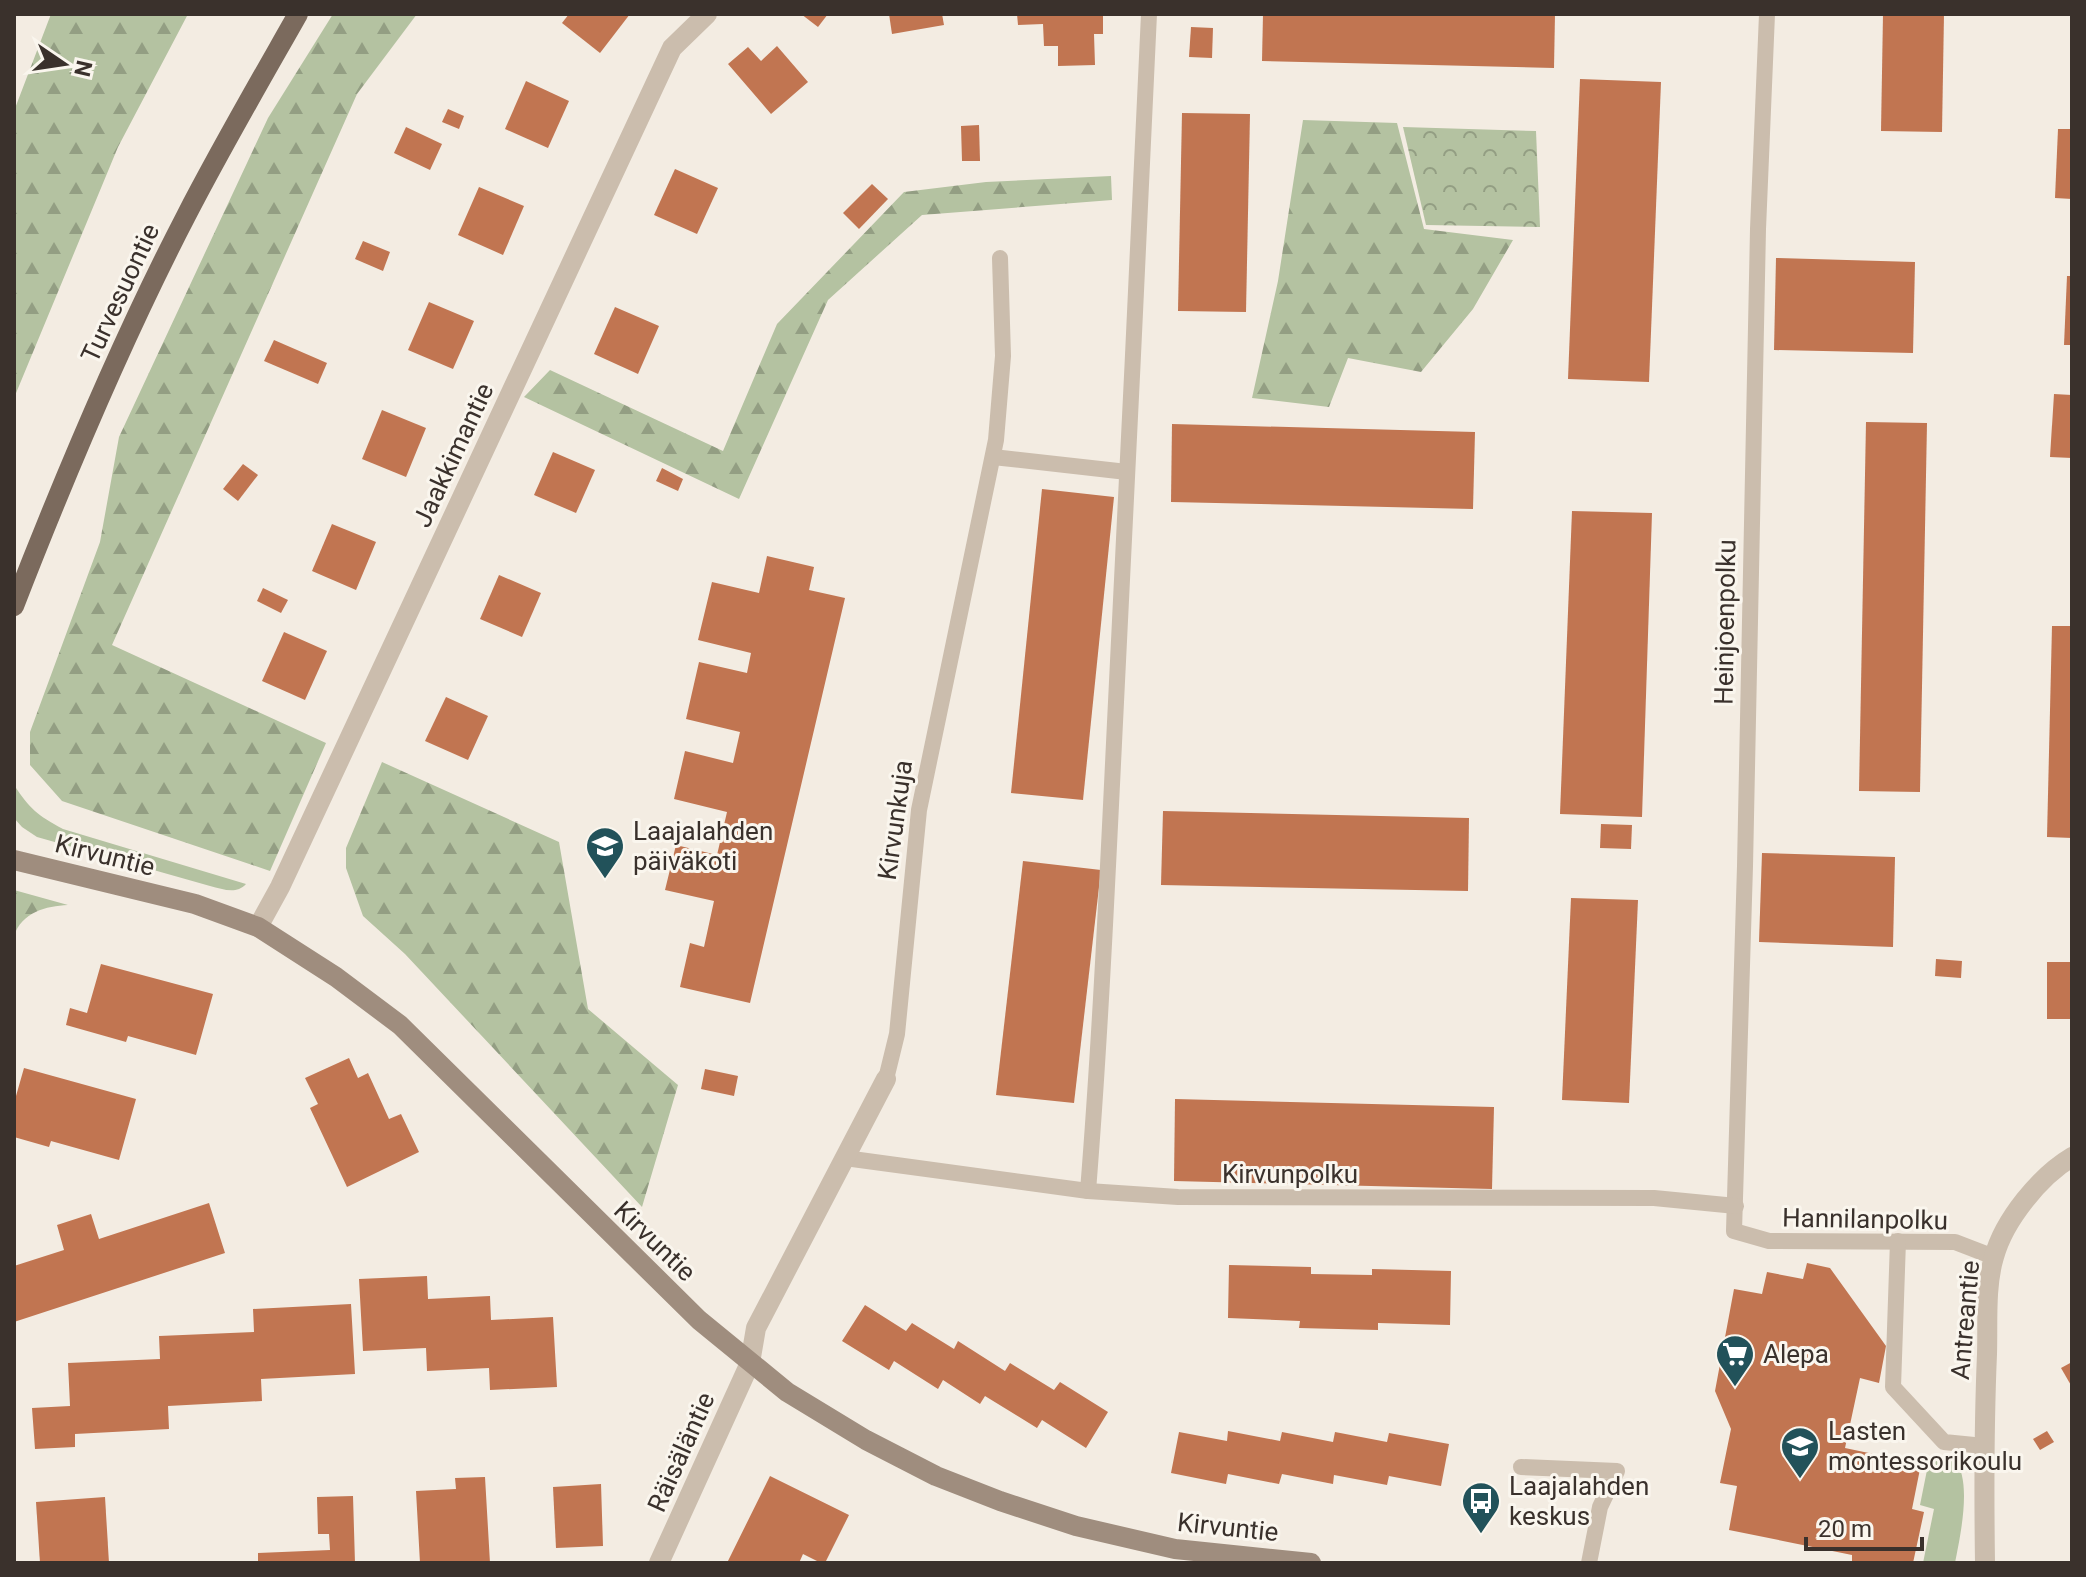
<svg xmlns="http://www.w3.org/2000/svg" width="2086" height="1577" font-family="Roboto,sans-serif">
<defs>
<pattern id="forest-firs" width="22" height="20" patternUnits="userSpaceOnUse" patternTransform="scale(2)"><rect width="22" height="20" fill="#b4c2a1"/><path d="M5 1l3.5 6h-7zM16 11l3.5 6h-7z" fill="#939e83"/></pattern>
<pattern id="park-crowns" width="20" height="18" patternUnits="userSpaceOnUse" patternTransform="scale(2)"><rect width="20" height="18" fill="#b4c2a1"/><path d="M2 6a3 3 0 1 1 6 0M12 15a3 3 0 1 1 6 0" fill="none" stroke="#939e83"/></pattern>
</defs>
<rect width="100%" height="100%" fill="#f3ece2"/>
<g fill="#b4c2a1">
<path d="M14,785C30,809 37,815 63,829L246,884C236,895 223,889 210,886L37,837L22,827L14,818Z"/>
<path d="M1941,1456L1954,1459C1973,1479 1960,1537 1955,1563H1923L1934,1509L1920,1505L1928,1465Z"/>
</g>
<g fill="url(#forest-firs)">
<polygon points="51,14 188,14 118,147 14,398 14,111"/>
<polygon points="333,14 417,14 357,94 112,645 326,743 270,871 62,801 30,765 30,732 100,542 119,437 268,118"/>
<polygon points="1303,120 1397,123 1424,229 1513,240 1473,309 1421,372 1348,358 1329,407 1252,398 1278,281"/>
<polygon points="1111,176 1112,200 922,215 828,300 739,499 524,397 550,370 723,451 777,324 904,192 986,182"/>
<polygon points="382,762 559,842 588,1009 678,1085 642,1207 405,954 363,916 346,868 346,848"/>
<path d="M14,890L68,905C46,906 22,912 14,936Z"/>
</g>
<polygon fill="url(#park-crowns)" points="1403,127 1536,131 1540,227 1426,225"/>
<g fill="#c17551">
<polygon points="569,14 630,14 600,53 562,23"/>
<polygon points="801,14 828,14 818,27"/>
<polygon points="889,14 942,14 944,25 892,34"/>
<polygon points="1017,14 1103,14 1103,34 1094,34 1095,65 1058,66 1058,46 1044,46 1043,24 1018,25"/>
<polygon points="1263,14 1555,14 1554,68 1262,61"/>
<polygon points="1883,14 1944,14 1942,132 1881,131"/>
<polygon points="1191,27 1213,28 1212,58 1189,57"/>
<polygon points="777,46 808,82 771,114 728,64 748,47 761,61"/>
<polygon points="1580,79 1661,82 1649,382 1568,379"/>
<polygon points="526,81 569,101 548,148 505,129"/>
<polygon points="448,109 464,116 459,129 442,122"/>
<polygon points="1182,113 1250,114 1246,312 1178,311"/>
<polygon points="979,125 980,161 962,161 961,126"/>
<polygon points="406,127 442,144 430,170 394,153"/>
<polygon points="2058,129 2072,129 2072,199 2055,198"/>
<polygon points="675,169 718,188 697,234 654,215"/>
<polygon points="872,184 888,199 859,229 843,213"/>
<polygon points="479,187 524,206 503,255 458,235"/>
<polygon points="363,241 390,252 383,271 355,259"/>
<polygon points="1776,258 1915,262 1913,353 1774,350"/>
<polygon points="2067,276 2072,276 2072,345 2064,345"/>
<polygon points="429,302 474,321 453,369 408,350"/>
<polygon points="615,307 659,326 638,374 594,354"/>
<polygon points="274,340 327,363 318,384 264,361"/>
<polygon points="2054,394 2072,395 2072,458 2050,457"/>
<polygon points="382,410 426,428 406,477 362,459"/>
<polygon points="1866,422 1927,423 1920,792 1859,791"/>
<polygon points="1172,424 1475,432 1473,509 1171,502"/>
<polygon points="553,452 595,470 576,513 534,495"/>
<polygon points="243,464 258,475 238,501 223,489"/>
<polygon points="662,468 683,479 678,491 656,481"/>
<polygon points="1042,489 1114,497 1083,800 1011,793"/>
<polygon points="1572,511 1652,513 1642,817 1560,814"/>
<polygon points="332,524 376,542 356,590 312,571"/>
<polygon points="767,556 814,567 809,590 845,598 750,1003 680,987 690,943 704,947 714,901 665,890 676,845 717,855 727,812 674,799 685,751 733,763 740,732 686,719 699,662 747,673 751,653 698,640 712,582 759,593"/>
<polygon points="499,575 541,593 522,637 480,619"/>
<polygon points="263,588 288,600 281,613 257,601"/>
<polygon points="2052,626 2072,626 2072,838 2047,837"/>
<polygon points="284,632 327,651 305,700 262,681"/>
<polygon points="446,697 488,716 468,760 425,741"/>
<polygon points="1163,811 1469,818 1468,891 1161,885"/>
<polygon points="1601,824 1632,825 1631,849 1600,848"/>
<polygon points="1762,853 1895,857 1893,947 1759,942"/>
<polygon points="1023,861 1101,870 1074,1103 996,1095"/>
<polygon points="1571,898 1638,900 1629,1103 1562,1100"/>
<polygon points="1936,959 1962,961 1961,978 1935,976"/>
<polygon points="2047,962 2072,962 2071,1019 2047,1019"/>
<polygon points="101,964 213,994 196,1055 128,1036 126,1042 66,1025 70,1008 87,1013"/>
<polygon points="349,1058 358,1078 368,1073 389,1119 401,1114 419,1152 347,1187 310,1108 318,1104 305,1078"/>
<polygon points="24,1068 136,1099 119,1160 51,1141 49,1147 14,1137 14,1103"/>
<polygon points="705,1069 738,1076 734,1096 701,1089"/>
<polygon points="1175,1099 1494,1107 1492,1189 1174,1181"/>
<polygon points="209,1203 225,1253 14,1322 14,1266 64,1250 57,1225 91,1214 99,1239"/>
<polygon points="1807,1263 1830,1268 1886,1346 1879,1383 1860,1378 1845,1448 1921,1464 1912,1509 1924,1512 1913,1563 1862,1563 1852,1561 1852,1555 1729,1530 1737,1486 1720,1483 1731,1429 1715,1391 1734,1289 1762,1294 1767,1272 1803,1279"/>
<polygon points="1229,1265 1311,1267 1311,1274 1372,1275 1372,1269 1451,1271 1450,1325 1378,1323 1378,1330 1299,1328 1300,1321 1228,1318"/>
<polygon points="427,1276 428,1299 490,1296 491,1320 553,1317 557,1387 490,1390 489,1368 427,1371 426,1348 363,1351 359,1279"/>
<polygon points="351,1304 355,1374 261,1379 262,1401 168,1406 169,1429 75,1434 75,1447 35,1449 32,1408 70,1406 68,1363 160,1359 159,1336 254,1332 253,1309"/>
<polygon points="865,1305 906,1331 912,1323 954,1349 958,1341 1005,1371 1010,1363 1054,1390 1060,1382 1108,1412 1086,1448 1042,1420 1037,1428 985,1396 980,1404 943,1380 938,1389 894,1361 889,1370 842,1341"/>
<polygon points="2072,1362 2072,1387 2061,1368"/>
<polygon points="1228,1431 1280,1441 1282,1432 1333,1442 1335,1432 1387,1442 1389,1433 1449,1444 1441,1486 1389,1476 1387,1485 1334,1475 1333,1484 1282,1474 1279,1484 1228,1474 1226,1484 1171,1473 1179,1432 1227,1441"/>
<polygon points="2047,1431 2054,1442 2040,1450 2033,1439"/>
<polygon points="770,1476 849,1515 825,1563 821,1563 803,1554 799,1563 727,1563"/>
<polygon points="485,1477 490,1563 420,1563 416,1491 456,1489 455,1478"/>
<polygon points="601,1484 603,1546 556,1548 553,1487"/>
<polygon points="353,1496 355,1563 258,1563 258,1553 330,1550 329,1534 318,1534 317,1497"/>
<polygon points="105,1497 109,1563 40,1563 36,1502"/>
</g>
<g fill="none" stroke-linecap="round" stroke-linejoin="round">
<g stroke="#cbbdad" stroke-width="16">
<polyline points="1767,14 1758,229 1745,866 1734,1231 1769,1241 1955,1242 1994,1257"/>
<polyline points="993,457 1127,472"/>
<polyline points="886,1079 897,1034 919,810 996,440 1003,356 1000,258"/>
<polyline points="845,1158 1088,1191 1178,1197 1654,1198 1736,1206"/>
<path d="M1088,1191C1101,1028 1108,865 1116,702C1127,473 1139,243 1149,14"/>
<polyline points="1898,1241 1893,1387 1944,1442 1984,1446"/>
<polyline points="1521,1467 1617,1471 1600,1507 1589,1563"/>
</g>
<g stroke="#cbbdad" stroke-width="20">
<polyline points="258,927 280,887 672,48 707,14"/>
<polyline points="659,1563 750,1363 756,1328 886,1079"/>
<path d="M1985,1563C1984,1493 1984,1424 1987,1354C1988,1323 1985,1287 1994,1257C2004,1220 2040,1176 2072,1157"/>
</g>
<polyline stroke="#9f8d7e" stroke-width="20" points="14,860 195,904 258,927 336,977 400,1025 699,1320 787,1392 866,1440 936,1476 1000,1501 1076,1526 1175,1549 1311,1563"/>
<path stroke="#7b6a5d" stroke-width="20" d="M14,606C65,475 121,341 186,216C221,148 260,81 298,14"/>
</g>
<defs>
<g id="school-pin" transform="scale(2)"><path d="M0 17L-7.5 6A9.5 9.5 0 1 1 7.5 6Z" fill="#22525a" stroke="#faf6ee"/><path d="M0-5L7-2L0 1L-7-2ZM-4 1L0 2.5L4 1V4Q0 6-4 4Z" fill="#fff"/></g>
<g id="supermarket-pin" transform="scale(2)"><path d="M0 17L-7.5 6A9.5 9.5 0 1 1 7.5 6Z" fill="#22525a" stroke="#faf6ee"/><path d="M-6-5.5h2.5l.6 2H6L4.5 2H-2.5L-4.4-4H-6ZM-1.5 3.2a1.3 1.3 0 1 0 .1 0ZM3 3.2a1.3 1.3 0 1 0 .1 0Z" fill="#fff"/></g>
<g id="bus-pin" transform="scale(2)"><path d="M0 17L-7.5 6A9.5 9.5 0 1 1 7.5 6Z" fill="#22525a" stroke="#faf6ee"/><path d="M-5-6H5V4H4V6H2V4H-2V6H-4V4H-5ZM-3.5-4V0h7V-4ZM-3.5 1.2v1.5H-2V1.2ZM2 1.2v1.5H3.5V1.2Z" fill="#fff"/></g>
</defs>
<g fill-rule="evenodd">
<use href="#school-pin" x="605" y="846"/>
<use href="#supermarket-pin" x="1735" y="1354"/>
<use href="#school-pin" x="1800" y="1446"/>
<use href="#bus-pin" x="1481" y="1501"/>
</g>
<g text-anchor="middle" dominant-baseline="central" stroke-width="6" stroke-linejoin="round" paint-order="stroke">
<g font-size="26" fill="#3a312c" stroke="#faf6ee">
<text transform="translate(120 293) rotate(-65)">Turvesuontie</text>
<text transform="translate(453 455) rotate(-65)">Jaakkimantie</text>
<text transform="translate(1725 622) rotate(-89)">Heinjoenpolku</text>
<text transform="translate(895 820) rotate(-82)">Kirvunkuja</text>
<text transform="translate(105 855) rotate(14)">Kirvuntie</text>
<text x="1290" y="1174">Kirvunpolku</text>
<text transform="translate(1865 1219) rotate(1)">Hannilanpolku</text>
<text transform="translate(655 1241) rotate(44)">Kirvuntie</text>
<text transform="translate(1965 1320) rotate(-85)">Antreantie</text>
<text transform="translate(681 1452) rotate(-66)">Räisäläntie</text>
<text transform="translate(1228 1527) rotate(6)">Kirvuntie</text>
</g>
<g font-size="26" fill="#3a312c" stroke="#faf6ee" text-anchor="start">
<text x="633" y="831">Laajalahden<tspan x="633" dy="30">päiväkoti</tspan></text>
<text x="1763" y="1354">Alepa</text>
<text x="1828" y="1431">Lasten<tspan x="1828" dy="30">montessorikoulu</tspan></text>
<text x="1509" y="1486">Laajalahden<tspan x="1509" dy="30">keskus</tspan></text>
</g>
</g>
<rect width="2086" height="1577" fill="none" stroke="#3a312c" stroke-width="32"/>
<g transform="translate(64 64) rotate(103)" stroke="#faf6ee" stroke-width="6" paint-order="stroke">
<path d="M0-6L14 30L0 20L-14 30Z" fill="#3a312c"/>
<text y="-12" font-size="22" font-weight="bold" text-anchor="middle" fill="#3a312c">N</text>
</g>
<path d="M1806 1537v12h116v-12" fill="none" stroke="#3a312c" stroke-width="4"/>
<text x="1818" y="1537" font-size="24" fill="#3a312c" stroke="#faf6ee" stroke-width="6" paint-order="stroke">20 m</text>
</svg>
